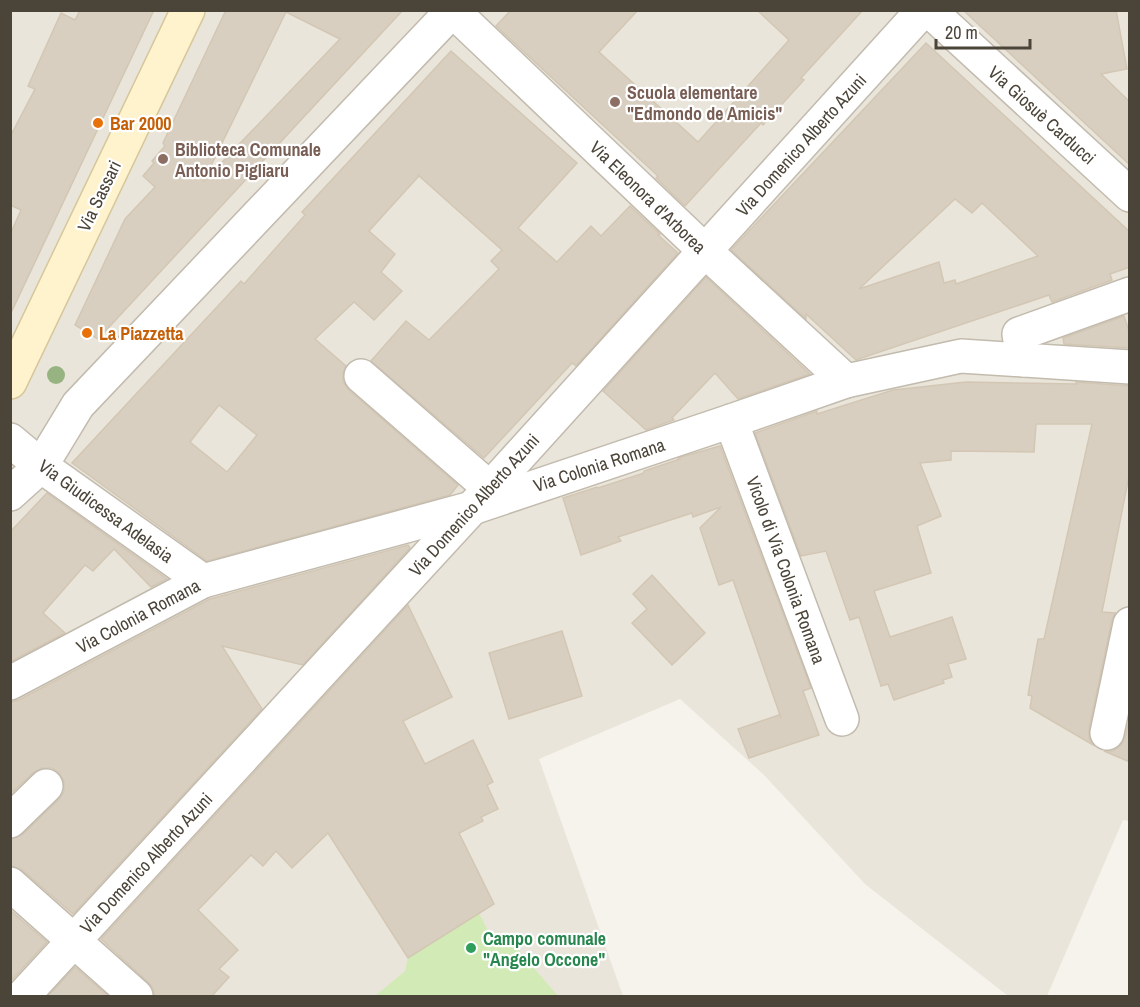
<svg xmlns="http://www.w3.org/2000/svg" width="1140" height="1007" font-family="'Archivo Narrow',sans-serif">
<rect width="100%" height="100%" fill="#f6f3ec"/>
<polygon fill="#eae5da" points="10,11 1129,11 1129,821 1123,820 1047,996 1008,996 865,884 764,775 680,699 539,759 623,996 11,996"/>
<polygon fill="#d2eab5" points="479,913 491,937 503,932 558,996 375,996 405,971 408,958"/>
<g fill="#d8cfc1" stroke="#d3c7b4" stroke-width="1.5" fill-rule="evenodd">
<polygon points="80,10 154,10 10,315 10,235 21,210 10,205 10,137 35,89 28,86 61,13 75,20"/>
<path d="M226,10H403L98,339L75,325L125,219L155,187L143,176L154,163L152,161L165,146L163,143ZM286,12L340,39L203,182Z"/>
<polygon points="511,10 638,10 599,52 698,142 789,40 757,10 863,10 801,78 804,80 763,125 761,123 685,206 656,178 658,176 496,26"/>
<polygon points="963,10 1116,10 1127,69 1101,74 1130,102 1130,165"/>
<path d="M926,43L1130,232V267L1110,274L1112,280L1052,302L1049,295L856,360L806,314V319L731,250ZM955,199L972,213L982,203L1038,256L956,284L955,280L944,283L939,262L859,289Z"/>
<path d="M451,51L577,163L518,228L557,262L591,226L601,236L630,206L660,234L658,235L678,253L576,366L572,363L484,458L371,361L406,321L429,340L499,269L491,261L502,250L418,175V177L369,231L395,254L381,272L402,291L374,320L354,302L315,339L346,366L343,373V382L349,390L458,485L450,495L207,561L72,463L241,281L244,284L305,215L302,212ZM219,405L257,435L227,472L190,442Z"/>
<polygon points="706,277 810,374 738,399 715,373 672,418 674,420 646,430 603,391"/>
<polygon points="1124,316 1130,334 1130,348 1064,344 1063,338"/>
<polygon points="966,382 1077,384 1076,382 1130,386 1130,471 1102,612 1115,613 1112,620 1089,729 1089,738 1093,745 1030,708 1032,696 1028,695 1038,639 1044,639 1092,424 1036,424 1034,452 951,451 951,460 920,463 941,516 917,526 931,573 874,591 890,637 952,617 966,659 948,664 952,677 943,680 944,683 894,700 888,684 881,686 859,617 850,620 826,551 801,556 755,433 817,411 817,414 893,390"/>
<polygon points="720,446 811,688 803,691 819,735 749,758 738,729 779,715 781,718 733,580 719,585 700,528 721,507 693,517 692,513 618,537 621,541 581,555 563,498 597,487 598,488 644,473 644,471 680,459 678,458"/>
<polygon points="47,493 167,579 151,587 114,549 93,571 85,565 43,613 65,633 10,662 10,532"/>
<polygon points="408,545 410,548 303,665 222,646 262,709 73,914 22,870 10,866 10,839 23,834 59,799 64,792 64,782 59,773 52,768 42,768 33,773 10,794 10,702 19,700 210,599"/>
<polygon points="652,575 705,633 672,665 632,623 647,609 633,594"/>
<polygon points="408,605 452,697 403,721 425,764 473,740 493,782 487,785 498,809 481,817 483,821 459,833 494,904 408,958 328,833 292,868 276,851 263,866 251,855 198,910 238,950 219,969 229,977 212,996 154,996 154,990 148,982 101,939"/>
<polygon points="562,631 582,696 509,719 489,653"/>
<polygon points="1130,717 1130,762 1104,751 1113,751 1121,745 1125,737"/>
<polygon points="10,910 47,942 10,982"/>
<polygon points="75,967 108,996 48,996"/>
</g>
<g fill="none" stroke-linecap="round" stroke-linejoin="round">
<g stroke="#c2bbae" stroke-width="36">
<g id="street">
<polyline points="452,10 704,250 846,381"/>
<polyline points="929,10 1130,195"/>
<polyline points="1023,360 1019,334 1130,294"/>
<polyline points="361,376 501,498"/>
<polyline points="731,421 842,719"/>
<polyline points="10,440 41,466 203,581"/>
<polyline points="10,494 41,466 78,405 453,10"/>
<polyline points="10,683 203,581 472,508 731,421 846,381 961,356 1130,367"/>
<polyline points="1107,733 1130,624"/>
<polyline points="10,821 46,786"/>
<polyline points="10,884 136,996"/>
<polyline points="23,996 472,508 923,10"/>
</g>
</g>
<g stroke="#d6c79b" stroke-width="36">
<polyline id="secondary" points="10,382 188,10"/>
</g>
<use href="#street" stroke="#fff" stroke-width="33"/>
<use href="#secondary" stroke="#fff3cd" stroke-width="33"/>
</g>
<circle fill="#97b381" cx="56" cy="375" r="9"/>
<g fill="#8d6e63" stroke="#fff" stroke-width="2">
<circle cx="615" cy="102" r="6"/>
<circle cx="163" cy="159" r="6"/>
</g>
<g fill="#e8710a" stroke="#fff" stroke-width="2">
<circle cx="98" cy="123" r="6"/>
<circle cx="87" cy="333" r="6"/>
</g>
<circle fill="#2e9e5b" stroke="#fff" stroke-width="2" cx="471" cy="948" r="6"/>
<g text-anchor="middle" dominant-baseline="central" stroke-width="4.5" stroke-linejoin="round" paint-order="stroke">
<g font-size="18" font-weight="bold" fill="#785e54" stroke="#fff" text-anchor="start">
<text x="627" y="92">Scuola elementare<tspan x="627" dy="21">"Edmondo de Amicis"</tspan></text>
<text x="175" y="149">Biblioteca Comunale<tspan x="175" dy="21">Antonio Pigliaru</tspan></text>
</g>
<g font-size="18" fill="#4b4439" stroke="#fff">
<text transform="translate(1042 115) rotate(42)">Via Giosuè Carducci</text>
<text transform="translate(801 145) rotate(-48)">Via Domenico Alberto Azuni</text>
<text transform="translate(99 196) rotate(-64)">Via Sassari</text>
<text transform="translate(648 197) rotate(44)">Via Eleonora d'Arborea</text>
<text transform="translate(599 465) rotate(-18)">Via Colonia Romana</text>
<text transform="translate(474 505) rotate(-48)">Via Domenico Alberto Azuni</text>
<text transform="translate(106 511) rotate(36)">Via Giudicessa Adelasia</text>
<text transform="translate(786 570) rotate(70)">Vicolo di Via Colonia Romana</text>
<text transform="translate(138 616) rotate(-28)">Via Colonia Romana</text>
<text transform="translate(146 863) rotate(-47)">Via Domenico Alberto Azuni</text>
</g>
<g font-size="18" font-weight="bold" fill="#c56008" stroke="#fff" text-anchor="start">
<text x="110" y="123">Bar 2000</text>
<text x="99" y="333">La Piazzetta</text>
</g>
<g font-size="18" font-weight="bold" fill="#27864d" stroke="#fff" text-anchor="start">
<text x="483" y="938">Campo comunale<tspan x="483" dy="21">"Angelo Occone"</tspan></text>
</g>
</g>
<rect width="1140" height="1007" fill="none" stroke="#4b4439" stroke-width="24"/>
<path d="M936 39v9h94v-9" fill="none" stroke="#4b4439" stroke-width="3"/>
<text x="945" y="39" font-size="18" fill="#4b4439" stroke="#ffffff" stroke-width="4.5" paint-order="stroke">20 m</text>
</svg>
